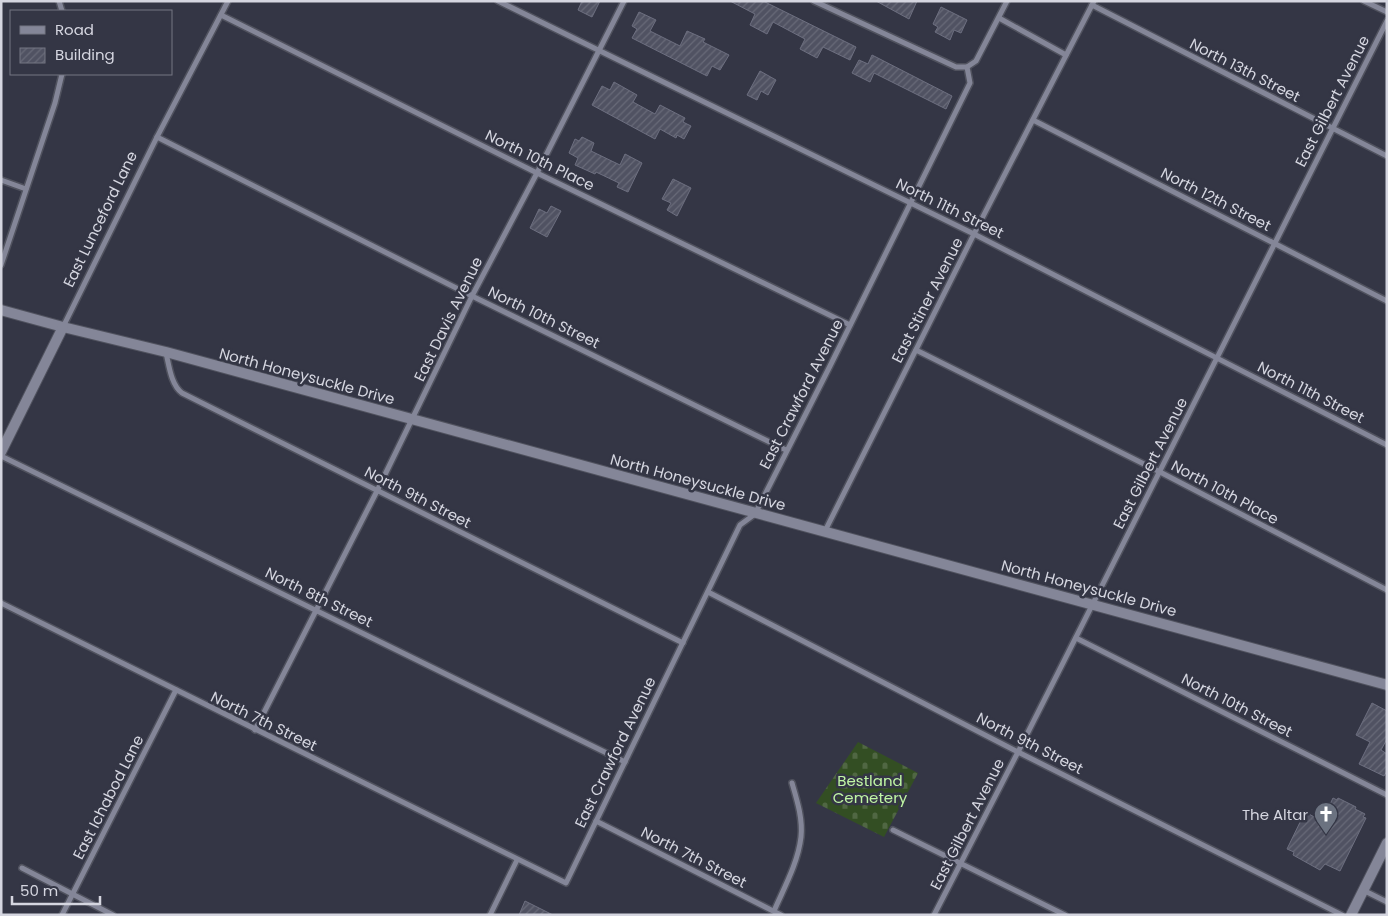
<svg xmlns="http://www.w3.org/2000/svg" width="1388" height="916" font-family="Poppins,sans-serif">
<defs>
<pattern id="cemetery-stones" width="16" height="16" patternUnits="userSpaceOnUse" patternTransform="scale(1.25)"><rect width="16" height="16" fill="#334e23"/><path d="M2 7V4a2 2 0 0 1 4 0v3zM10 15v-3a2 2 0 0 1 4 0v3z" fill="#506743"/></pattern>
<pattern id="building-hatch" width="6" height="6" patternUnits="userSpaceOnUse" patternTransform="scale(1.25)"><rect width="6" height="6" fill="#505262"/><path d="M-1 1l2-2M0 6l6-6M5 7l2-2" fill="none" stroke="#686a78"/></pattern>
</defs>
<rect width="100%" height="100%" fill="#343645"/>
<polygon fill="url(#cemetery-stones)" points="858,742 918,773 884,837 816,803"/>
<g fill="url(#building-hatch)" stroke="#6d6f80">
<polygon points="582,1 600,1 592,17 578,10"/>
<polygon points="730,1 763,1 856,47 850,60 823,47 817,58 800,49 805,39 773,22 767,34 750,25 755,14"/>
<polygon points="876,1 917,1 909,19"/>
<polygon points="941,7 967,20 961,33 954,30 950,40 935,32 938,27 933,24"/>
<polygon points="639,12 656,20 650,31 680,46 687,31 705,39 703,42 729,55 720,70 712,66 707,76 632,38 637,29 632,26"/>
<polygon points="872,55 952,96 946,109 874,73 870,82 852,73 859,60 868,64"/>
<polygon points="760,71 776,80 768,95 761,91 757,100 747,95"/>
<polygon points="614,82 637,95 633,102 655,114 660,105 685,118 683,122 691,126 684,139 677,135 676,138 660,129 655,139 592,105 602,86 610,90"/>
<polygon points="582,137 594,143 591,151 620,165 625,154 642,163 628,192 617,187 619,183 596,172 595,174 575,165 578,158 569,153 575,139 579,141"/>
<polygon points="673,179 691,188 677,216 667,210 671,203 662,199"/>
<polygon points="551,206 561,211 547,237 530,228 539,209 547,213"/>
<polygon points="1372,703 1387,711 1387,739 1381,750 1387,754 1387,771 1384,776 1359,764 1370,742 1356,735"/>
<polygon points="1333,798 1337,800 1338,798 1356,807 1355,809 1365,814 1363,817 1366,818 1340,871 1325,864 1320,870 1293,855 1294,852 1287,849 1305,812 1322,821"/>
<polygon points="525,901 553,915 519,915"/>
</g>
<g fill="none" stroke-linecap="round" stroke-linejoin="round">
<g stroke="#50525e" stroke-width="8">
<g id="street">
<polyline points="59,1 62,11"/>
<polyline points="498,1 974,234 1387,445"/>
<polyline points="814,1 956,67 967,67"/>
<polyline points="1364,1 1387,12"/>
<polyline points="1092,5 1387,156"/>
<polyline points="221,15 537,173 850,325"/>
<polyline points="999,18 1066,55"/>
<polyline points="1033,120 1387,301"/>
<polyline points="157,137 472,296 786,450"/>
<polyline points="1,180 26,189"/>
<polyline points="1,265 55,103 62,74"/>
<polyline points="63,327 157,137 228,1"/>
<polyline points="916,350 1160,472 1387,590"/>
<path d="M166,353C169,365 171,385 182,393L683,643"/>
<polyline points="1,456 625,762"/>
<polyline points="825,531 974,234 1094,1"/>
<polyline points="708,592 1018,752 1342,915"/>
<polyline points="1,603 566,883 740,525 755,514 830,366 970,83 967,67 976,61 1007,1"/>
<polyline points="1076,638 1387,795"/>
<polyline points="255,730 377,491 472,296 537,173 624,1"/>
<polyline points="596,821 781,915"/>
<polyline points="893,830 1065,915"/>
<polyline points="22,868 113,915"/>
<polyline points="1363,890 1387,902"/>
<path d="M774,911C784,888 798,863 801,837C803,819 797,800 792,783"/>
<polyline points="62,915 176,690"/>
<polyline points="490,915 517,860"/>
<polyline points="934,915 1018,752 1387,21"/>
</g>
</g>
<g stroke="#50525e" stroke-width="12">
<g id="secondary">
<polyline points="1,310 63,327 166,352 1387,685"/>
<polyline points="1,452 63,327"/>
<polyline points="1351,915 1387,843"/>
</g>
</g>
<use href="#street" stroke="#848698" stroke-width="5"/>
<use href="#secondary" stroke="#848698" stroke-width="10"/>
</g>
<defs>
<g id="church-pin" transform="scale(1.25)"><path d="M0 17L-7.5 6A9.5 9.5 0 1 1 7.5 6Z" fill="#6b7280" stroke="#343645"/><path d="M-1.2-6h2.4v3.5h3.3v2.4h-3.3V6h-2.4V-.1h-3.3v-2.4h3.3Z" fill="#fff"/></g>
</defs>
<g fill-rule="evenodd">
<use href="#church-pin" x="1326" y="814"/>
</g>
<g text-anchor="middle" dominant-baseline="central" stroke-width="5" stroke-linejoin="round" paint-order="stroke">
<g font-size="15" fill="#d5d6e0" stroke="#343645">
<text transform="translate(1245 70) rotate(27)">North 13th Street</text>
<text transform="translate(1332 101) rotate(-63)">East Gilbert Avenue</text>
<text transform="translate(540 160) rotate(26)">North 10th Place</text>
<text transform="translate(1216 199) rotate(27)">North 12th Street</text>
<text transform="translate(950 208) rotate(26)">North 11th Street</text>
<text transform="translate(100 219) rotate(-64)">East Lunceford Lane</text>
<text transform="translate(927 300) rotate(-63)">East Stiner Avenue</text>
<text transform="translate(544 317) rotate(26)">North 10th Street</text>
<text transform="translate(448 319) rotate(-64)">East Davis Avenue</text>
<text transform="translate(307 376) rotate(15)">North Honeysuckle Drive</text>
<text transform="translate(1311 392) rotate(27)">North 11th Street</text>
<text transform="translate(801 394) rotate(-63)">East Crawford Avenue</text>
<text transform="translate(1150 463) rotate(-63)">East Gilbert Avenue</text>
<text transform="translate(698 482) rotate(15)">North Honeysuckle Drive</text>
<text transform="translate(1225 492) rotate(28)">North 10th Place</text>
<text transform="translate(418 497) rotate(27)">North 9th Street</text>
<text transform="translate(1089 588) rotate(15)">North Honeysuckle Drive</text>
<text transform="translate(319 597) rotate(26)">North 8th Street</text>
<text transform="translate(1237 705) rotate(27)">North 10th Street</text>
<text transform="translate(264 721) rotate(26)">North 7th Street</text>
<text transform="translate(1030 743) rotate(27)">North 9th Street</text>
<text transform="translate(615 752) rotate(-64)">East Crawford Avenue</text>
<text transform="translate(108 797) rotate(-63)">East Ichabod Lane</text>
<text transform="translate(967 824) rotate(-63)">East Gilbert Avenue</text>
<text transform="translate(694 857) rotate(27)">North 7th Street</text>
</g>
<g font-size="15" fill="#c0f6a4" stroke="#343645">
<text x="870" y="780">Bestland<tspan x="870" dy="17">Cemetery</tspan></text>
</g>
<g font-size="15" fill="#d5d6e0" stroke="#343645" text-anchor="end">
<text x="1308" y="814">The Altar</text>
</g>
</g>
<rect width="1388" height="916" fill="none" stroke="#d5d6e0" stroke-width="5"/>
<rect x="10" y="10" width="162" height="65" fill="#343645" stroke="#747683"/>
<rect x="20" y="26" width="25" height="8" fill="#848698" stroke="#747683"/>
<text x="55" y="35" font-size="15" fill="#d5d6e0">Road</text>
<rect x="20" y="48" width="25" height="15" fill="url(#building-hatch)" stroke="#747683"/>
<text x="55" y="60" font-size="15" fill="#d5d6e0">Building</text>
<path d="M12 896v8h88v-8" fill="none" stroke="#d5d6e0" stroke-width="2.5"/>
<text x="20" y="896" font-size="15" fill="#d5d6e0" stroke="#343645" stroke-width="4" paint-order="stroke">50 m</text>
</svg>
